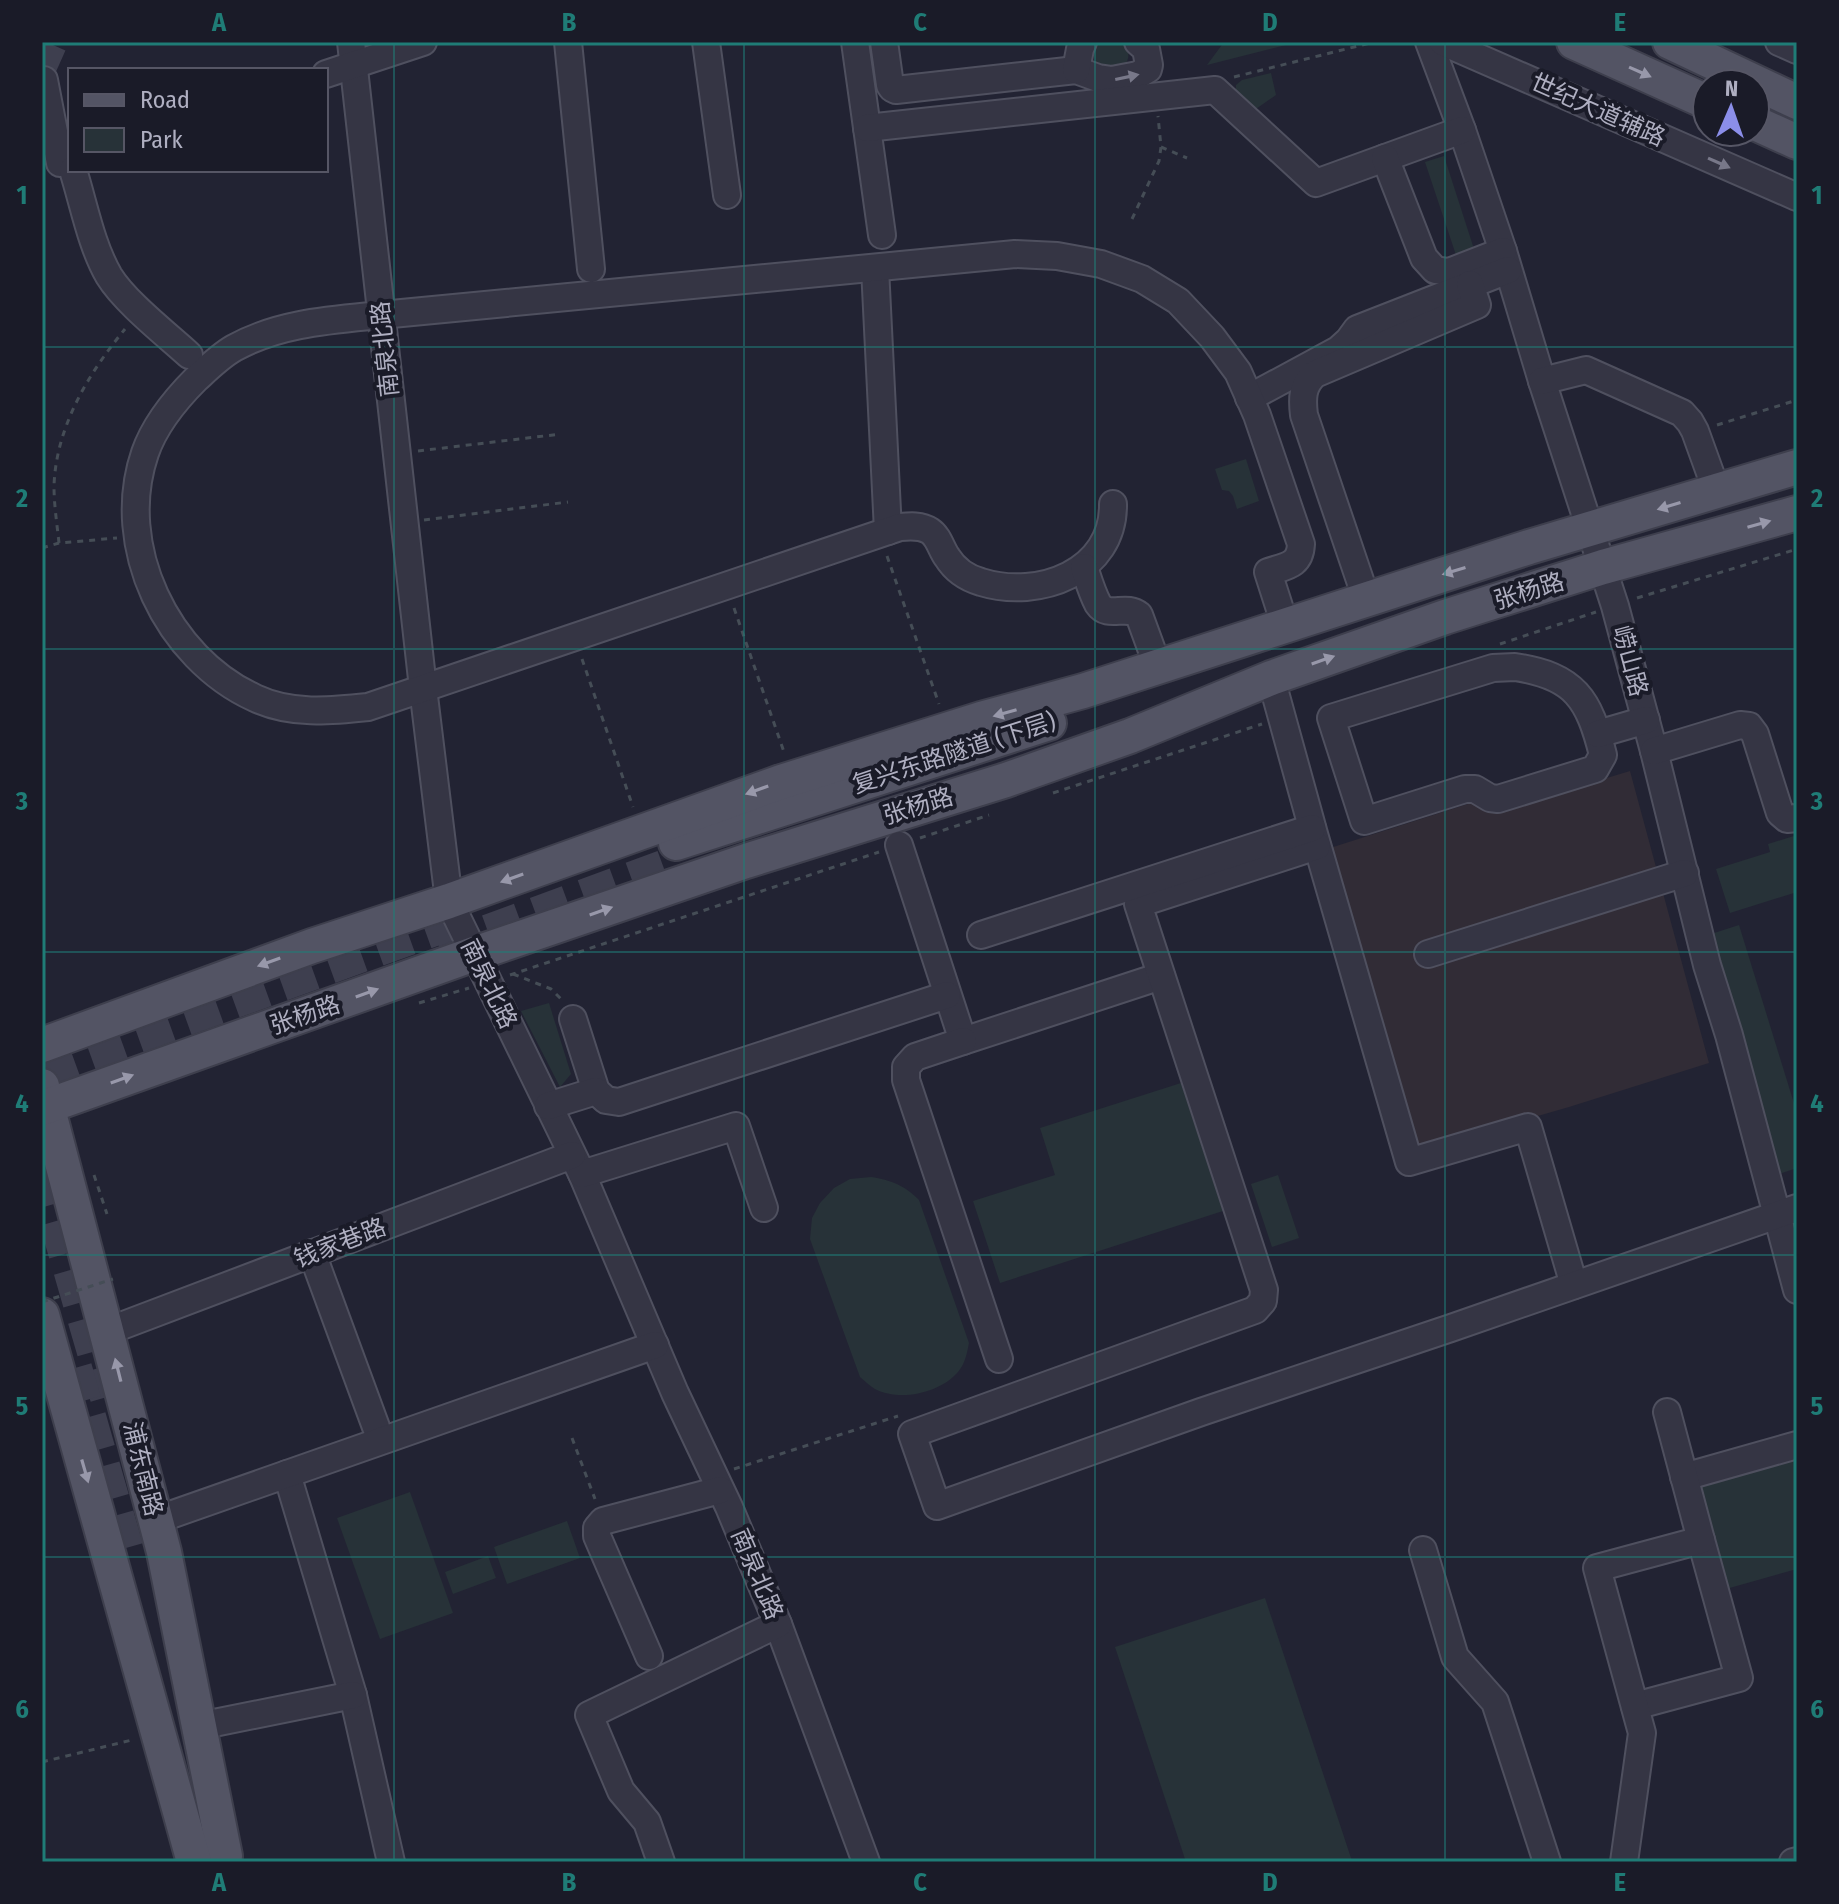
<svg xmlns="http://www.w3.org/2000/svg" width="1839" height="1904" font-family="'Fira Sans Condensed','Noto Sans SC',sans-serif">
<rect width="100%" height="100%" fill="#222333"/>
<polygon fill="#312c36" points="1630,771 1709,1063 1569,1107 1416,1151 1327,849 1474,802 1497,811"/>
<g fill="#273238">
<path d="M1099,42H1124C1131,52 1130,63 1119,70L1098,66C1093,58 1092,50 1099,42Z"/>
<polygon points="1224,42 1298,42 1207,65"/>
<polygon points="1271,73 1276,95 1253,111 1236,93 1236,85 1242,80"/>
<polygon points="1444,156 1474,249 1456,255 1425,162"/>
<polygon points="1246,459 1259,501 1237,509 1233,496 1229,491 1222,490 1215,469"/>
<polygon points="1797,835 1797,892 1730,913 1716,869 1770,852 1768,844"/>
<polygon points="1739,925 1797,1113 1797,1168 1779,1174 1711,934"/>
<polygon points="549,1003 571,1074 560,1087 521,1011"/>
<polygon points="1181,1083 1223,1211 1000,1283 973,1201 1055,1175 1040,1128"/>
<polygon points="1278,1175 1299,1238 1272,1247 1251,1184"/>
<path d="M871,1177C891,1180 904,1185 919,1200L969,1343C967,1353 965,1364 958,1372C940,1393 900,1402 875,1389C870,1386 865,1381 860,1377L810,1239L812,1218L820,1203L834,1188L850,1179Z"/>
<polygon points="1797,1455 1797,1569 1726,1589 1696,1483"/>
<polygon points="410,1492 453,1613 380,1639 337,1518"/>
<polygon points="567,1521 580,1558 507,1584 494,1547"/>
<polygon points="488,1556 496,1578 453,1594 445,1572"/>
<polygon points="1265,1598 1352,1861 1350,1862 1186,1862 1115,1647"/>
</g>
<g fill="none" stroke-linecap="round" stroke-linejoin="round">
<polyline stroke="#3e3f4f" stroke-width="26" stroke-dasharray="26 13" stroke-linecap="butt" points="43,69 55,42"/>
<g stroke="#3e3f4f" stroke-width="34" stroke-dasharray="34 17" stroke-linecap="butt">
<polyline points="440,949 666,866"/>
<polyline points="42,1071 465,918"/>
<polyline points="42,1172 107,1397"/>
<polyline points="75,1368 129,1557"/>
</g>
<g stroke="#4f505f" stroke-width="30">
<g id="minor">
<polyline points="351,42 423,688 449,901 582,1174 675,1393 729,1507 778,1624 866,1862"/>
<polyline points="568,42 591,269"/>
<polyline points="706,42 727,195"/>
<polyline points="855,42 882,235"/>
<polyline points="884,42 890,85 892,88 896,90 1076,70 1098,78 1112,80 1138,75 1148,69 1149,65 1146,49 1138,42"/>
<polyline points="1429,42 1462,130 1503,251 1542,381 1615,606 1654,751 1707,965 1729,1035 1797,1290"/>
<polyline points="1443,42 1797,197"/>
<polyline points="1779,42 1797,50"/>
<polyline points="1076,70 1080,49 1083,42"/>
<polyline points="326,74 423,42"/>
<polyline points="44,80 60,163"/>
<polyline points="867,128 1215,90 1316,183 1462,130"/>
<polyline points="1385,158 1424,258 1435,270 1449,272 1503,251"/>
<path d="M73,170C84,205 91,245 109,276C125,302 166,334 189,355"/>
<polyline points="875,268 888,531"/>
<polyline points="1542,381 1586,370 1682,413 1690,422 1695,431 1717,492"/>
<polyline points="1249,398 1338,350 1349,340 1357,329 1508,270"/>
<path d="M1113,504C1114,572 1039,600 981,582C967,578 955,570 947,557C941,549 939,537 930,531C921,525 910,526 900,527L368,707C330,711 291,715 255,698C167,658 113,546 145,453C155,424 175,400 196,379C208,368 220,356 234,348C279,323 331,320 381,315L1015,254L1057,256L1101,264L1142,279L1178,301L1212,337L1238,372L1257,415L1301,544C1300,566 1286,566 1268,572L1285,625"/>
<path d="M1084,567C1088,579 1092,593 1098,604C1108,619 1126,604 1139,615L1158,667"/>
<path d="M1366,598L1304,415C1302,399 1302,385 1315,374L1477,305L1470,284"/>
<path d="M1515,667C1575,676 1589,699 1603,755L1595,769L1498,799L1490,798L1475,789H1465L1364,821L1331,718L1493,668Z"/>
<polyline points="1271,678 1314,834 1409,1162 1528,1127 1574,1285"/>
<polyline points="1598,734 1646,720"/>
<polyline points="1654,751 1740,725 1749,726 1755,734 1780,813 1787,819 1797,818"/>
<polyline points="899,845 963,1041 1161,976"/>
<polyline points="1317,846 1138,904 1264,1290 1263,1301 1255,1310 912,1434 937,1506 1201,1412 1451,1328 1797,1208"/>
<polyline points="981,935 1312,828"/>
<polyline points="1428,954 1685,873"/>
<polyline points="573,1019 596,1091"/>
<polyline points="963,1041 915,1057 906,1067 906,1080 999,1359"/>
<polyline points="548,1106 596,1091 606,1100 619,1102 947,995"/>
<polyline points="582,1174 736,1126 764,1208"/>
<polyline points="312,1253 376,1427"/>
<polyline points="108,1331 572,1155"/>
<polyline points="287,1474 353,1695 391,1862"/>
<polyline points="1684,1477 1797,1445"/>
<polyline points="156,1520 655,1345"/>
<polyline points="1423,1550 1455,1657 1495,1702 1547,1862"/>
<polyline points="649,1656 597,1536 597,1528 603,1521 720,1490"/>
<polyline points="1635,1706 1739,1678 1701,1540"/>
<polyline points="199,1726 353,1695"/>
<polyline points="661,1862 647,1822 621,1791 589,1715 778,1624"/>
<polyline points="1624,1862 1642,1733 1597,1568 1701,1540 1667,1412"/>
<polyline points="1793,1862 1797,1861"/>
</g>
</g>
<g stroke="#3e3f4d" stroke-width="38">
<g id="major">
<polyline points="1574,42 1707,102"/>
<polyline points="1670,42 1797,102"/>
<polyline points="1755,123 1797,142"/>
<polyline points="676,843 1049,723"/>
<polyline points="42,1045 312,946 449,901 781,782 981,719 1083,691 1529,547 1797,467"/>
<polyline points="42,1086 164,1552 225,1856"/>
<polyline points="42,1108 474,954 746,861 1006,780 1130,736 1271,678 1445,617 1603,567 1797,513"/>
<polyline points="42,1315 194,1862"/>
</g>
</g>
<g stroke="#454d56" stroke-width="3" stroke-dasharray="6 6" stroke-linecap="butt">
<polyline points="1234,77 1374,42"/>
<polyline points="1161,147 1187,158"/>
<polyline points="1132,219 1159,161 1161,147 1158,116"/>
<polyline points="1717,425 1797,400"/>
<polyline points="418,451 561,434"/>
<polyline points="424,520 568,502"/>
<path d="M59,543C57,524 54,505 54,486C56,427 88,374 125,329"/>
<polyline points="42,548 59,543 117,538"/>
<polyline points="887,556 939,704"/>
<polyline points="1637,598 1797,549"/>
<polyline points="734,608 784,752"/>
<polyline points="1500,644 1596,612"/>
<polyline points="582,659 633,807"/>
<polyline points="1053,793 1262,724"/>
<polyline points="920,838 989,815"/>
<polyline points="513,974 551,989 562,1000"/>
<polyline points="510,975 879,852"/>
<polyline points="419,1003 469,988"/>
<polyline points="94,1175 107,1214"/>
<polyline points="572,1438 595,1499"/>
<polyline points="734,1469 898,1416"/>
<polyline points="42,1762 132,1740"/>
</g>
<use href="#minor" stroke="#353544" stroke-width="26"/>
<use href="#major" stroke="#535464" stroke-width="34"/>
<polyline stroke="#454d56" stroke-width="3" stroke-dasharray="6 6" stroke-linecap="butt" points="42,1302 113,1279"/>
</g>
<defs><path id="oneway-solid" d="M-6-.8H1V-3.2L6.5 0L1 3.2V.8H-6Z" transform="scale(2)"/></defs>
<g fill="#9898aa">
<use href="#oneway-solid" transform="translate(1640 72) rotate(24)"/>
<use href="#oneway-solid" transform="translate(1669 506) rotate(163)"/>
<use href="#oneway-solid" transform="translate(1759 524) rotate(-16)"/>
<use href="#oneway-solid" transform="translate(1454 571) rotate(163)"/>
<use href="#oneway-solid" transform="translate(1323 660) rotate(-19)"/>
<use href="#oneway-solid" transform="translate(1005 713) rotate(164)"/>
<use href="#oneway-solid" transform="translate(757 790) rotate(160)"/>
<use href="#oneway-solid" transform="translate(512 878) rotate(160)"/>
<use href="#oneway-solid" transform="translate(601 911) rotate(-19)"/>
<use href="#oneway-solid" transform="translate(269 962) rotate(160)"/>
<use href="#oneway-solid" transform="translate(367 993) rotate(-20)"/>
<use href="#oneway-solid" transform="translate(122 1079) rotate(-20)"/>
<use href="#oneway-solid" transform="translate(118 1370) rotate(-104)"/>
<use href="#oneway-solid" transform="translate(85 1471) rotate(74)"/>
</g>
<g fill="#787889">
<use href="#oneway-solid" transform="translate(1127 77) rotate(-12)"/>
<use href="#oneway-solid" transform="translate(1719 163) rotate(24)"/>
</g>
<path fill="none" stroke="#1f7c76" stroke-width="2" stroke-opacity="0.55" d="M394,42V1862M744,42V1862M1095,42V1862M1445,42V1862M42,347H1797M42,649H1797M42,952H1797M42,1255H1797M42,1557H1797"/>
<g text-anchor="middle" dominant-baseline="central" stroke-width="8" stroke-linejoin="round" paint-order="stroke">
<g font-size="24" fill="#afafc1" stroke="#1a1b28">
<text transform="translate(1598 110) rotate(24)">世纪大道辅路</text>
<text transform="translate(385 349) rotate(-96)">南泉北路</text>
<text transform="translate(1529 591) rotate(-17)">张杨路</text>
<text transform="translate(1630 661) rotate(75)">崂山路</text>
<text transform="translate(954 753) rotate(-18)">复兴东路隧道 (下层)</text>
<text transform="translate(918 806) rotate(-17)">张杨路</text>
<text transform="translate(489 984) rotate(64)">南泉北路</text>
<text transform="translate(305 1015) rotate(-19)">张杨路</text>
<text transform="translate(340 1243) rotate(-21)">钱家巷路</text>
<text transform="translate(143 1469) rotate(76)">浦东南路</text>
<text transform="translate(757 1574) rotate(67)">南泉北路</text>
</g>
</g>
<rect width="1839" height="1904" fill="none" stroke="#1a1b28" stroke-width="88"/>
<rect x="68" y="68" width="260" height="104" fill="#1a1b28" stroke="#565665" stroke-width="2"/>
<rect x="84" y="94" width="40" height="12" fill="#535464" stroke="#565665" stroke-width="2"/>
<text x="140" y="108" font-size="24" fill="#afafc1">Road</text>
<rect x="84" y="128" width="40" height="24" fill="#273238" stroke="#565665" stroke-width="2"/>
<text x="140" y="148" font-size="24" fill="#afafc1">Park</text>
<g transform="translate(1731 108) rotate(2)"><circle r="38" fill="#1a1b28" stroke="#565665" stroke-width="2"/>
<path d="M0-6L14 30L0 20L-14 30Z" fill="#8b8ee9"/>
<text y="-12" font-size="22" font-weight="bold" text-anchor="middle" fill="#afafc1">N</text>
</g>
<rect x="44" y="44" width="1751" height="1816" fill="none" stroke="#1f7c76" stroke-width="3"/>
<g font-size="26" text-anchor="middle" font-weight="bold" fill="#1f7c76">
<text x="219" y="31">A</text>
<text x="569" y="31">B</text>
<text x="920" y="31">C</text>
<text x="1270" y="31">D</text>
<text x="1620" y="31">E</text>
<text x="22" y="204">1</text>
<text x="1817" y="204">1</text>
<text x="22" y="507">2</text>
<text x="1817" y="507">2</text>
<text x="22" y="810">3</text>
<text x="1817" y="810">3</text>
<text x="22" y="1112">4</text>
<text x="1817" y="1112">4</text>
<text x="22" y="1415">5</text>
<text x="1817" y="1415">5</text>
<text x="22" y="1718">6</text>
<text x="1817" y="1718">6</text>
<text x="219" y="1891">A</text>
<text x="569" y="1891">B</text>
<text x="920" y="1891">C</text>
<text x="1270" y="1891">D</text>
<text x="1620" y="1891">E</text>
</g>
</svg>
